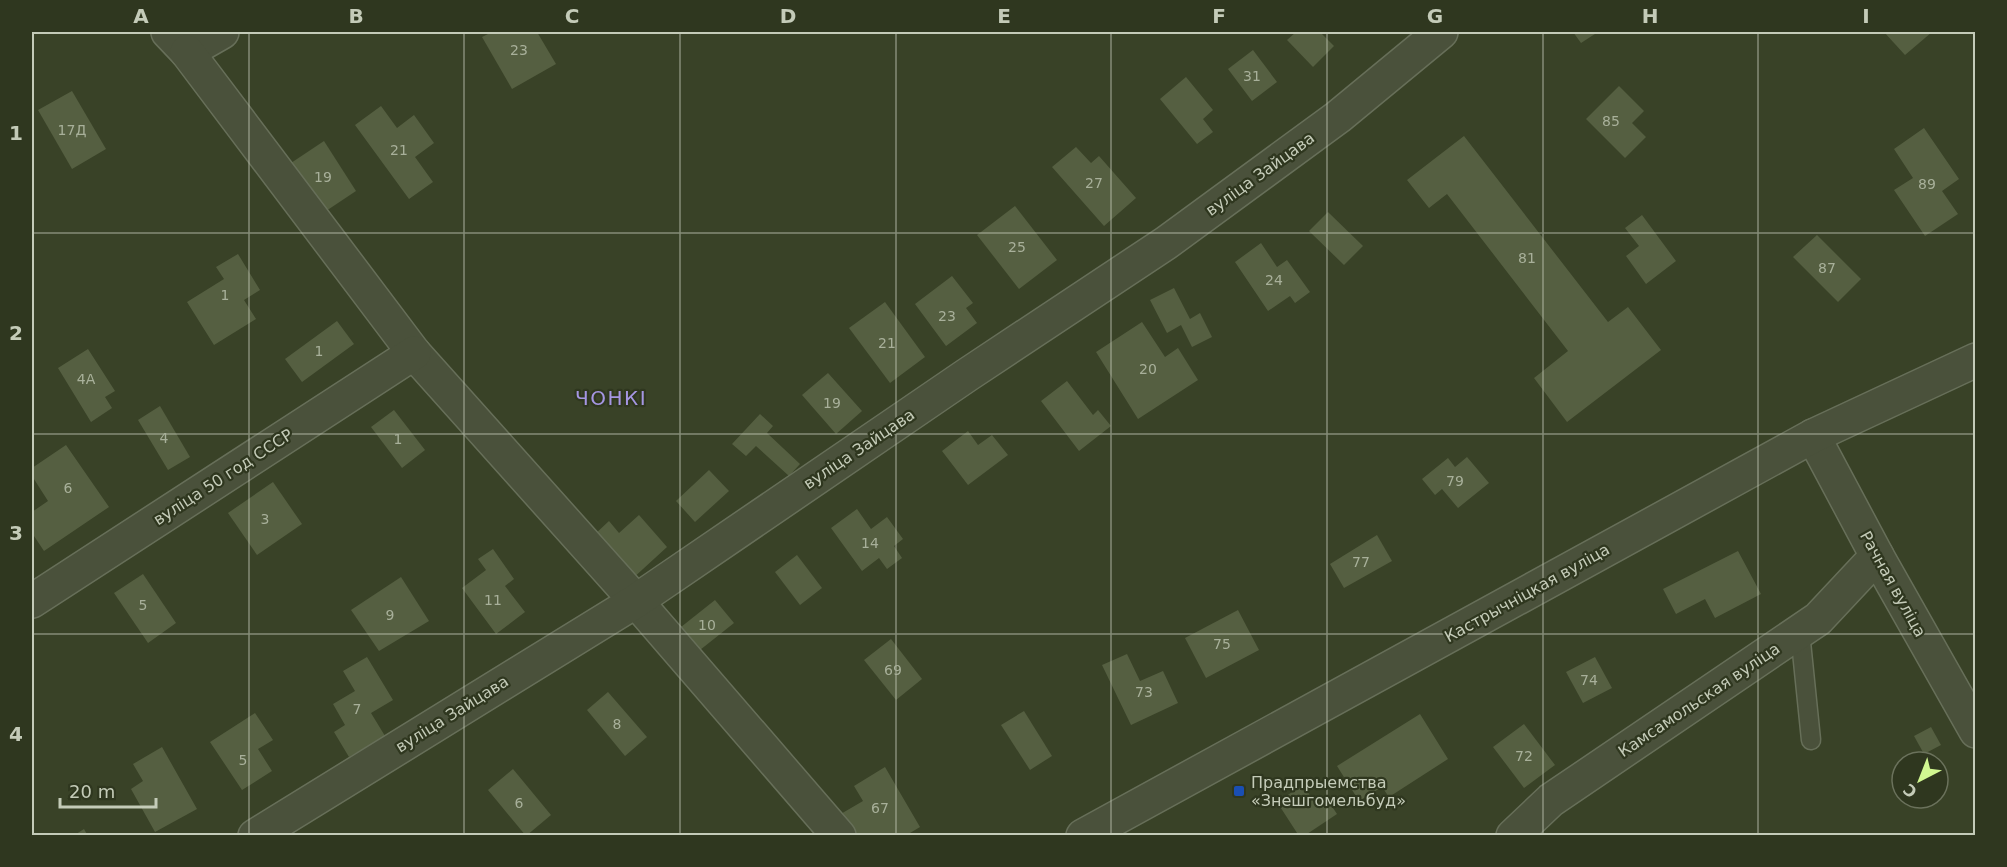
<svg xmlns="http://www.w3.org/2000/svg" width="2007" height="867" font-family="'DejaVu Sans',sans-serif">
<rect width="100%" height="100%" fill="#394227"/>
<g fill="#555f41">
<polygon points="492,32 537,32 556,64 512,89 482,37"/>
<polygon points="1296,32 1320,32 1334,46 1313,67 1287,40"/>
<polygon points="1573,32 1598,32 1581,43"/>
<polygon points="1884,32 1932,32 1905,55"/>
<polygon points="1253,50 1277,82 1252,101 1228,69"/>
<polygon points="1186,77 1213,110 1203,119 1213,132 1197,144 1160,99"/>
<polygon points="1619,86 1644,111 1632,123 1646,137 1625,158 1586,119"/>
<polygon points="72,91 106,149 72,169 38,110"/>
<polygon points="381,106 397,128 414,115 434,143 415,157 433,182 409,199 355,125"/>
<polygon points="1924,128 1959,179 1942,191 1958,214 1925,236 1894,190 1913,178 1894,149"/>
<polygon points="1464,136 1608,322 1628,307 1661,350 1567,422 1534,378 1568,351 1447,194 1429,208 1407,180"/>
<polygon points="324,141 356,191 323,213 291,163"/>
<polygon points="1076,147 1091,163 1099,156 1136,198 1104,226 1052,167"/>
<polygon points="1015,206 1057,260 1019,289 977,235"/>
<polygon points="1328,212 1363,246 1344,265 1309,231"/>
<polygon points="1642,215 1676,261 1646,284 1626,256 1639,246 1625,228"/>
<polygon points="1817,235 1861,279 1838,302 1793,257"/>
<polygon points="1261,243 1277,267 1287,260 1310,292 1295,303 1290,296 1268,311 1235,262"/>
<polygon points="238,254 260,290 244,300 256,319 214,345 187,302 224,279 216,267"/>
<polygon points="952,276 973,303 966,308 977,323 946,346 915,304"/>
<polygon points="1174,288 1190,319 1200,313 1212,337 1192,347 1181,325 1167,333 1150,300"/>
<polygon points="885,302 925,357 890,383 849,328"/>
<polygon points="337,321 354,344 302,382 285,359"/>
<polygon points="1142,322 1165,357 1178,348 1198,380 1138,419 1096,352"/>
<polygon points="88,349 115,391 105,397 112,408 91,422 58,368"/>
<polygon points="828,373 862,411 836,434 802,395"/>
<polygon points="1067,381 1093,415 1098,410 1111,426 1079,451 1041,401"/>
<polygon points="160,406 190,457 168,470 138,420"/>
<polygon points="394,410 425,450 402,468 371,427"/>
<polygon points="760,414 773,426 767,433 800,464 789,476 756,446 746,456 732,444"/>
<polygon points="968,431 978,445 992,435 1008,455 968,485 942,451"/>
<polygon points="66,445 109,507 44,551 32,533 32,512 48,501 32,476 32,468"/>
<polygon points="1467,457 1489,483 1458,508 1442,489 1435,495 1422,479 1448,458 1455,467"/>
<polygon points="709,470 729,491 695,522 676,501"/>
<polygon points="273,482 302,524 257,555 228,513"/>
<polygon points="857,509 871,529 887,517 903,539 894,546 902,558 887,569 879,558 862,571 831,528"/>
<polygon points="639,515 667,547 631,580 593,536 609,521 619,533"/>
<polygon points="1377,535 1392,561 1344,588 1330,564"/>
<polygon points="493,549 514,579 505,586 525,612 496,634 462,588 486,570 478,559"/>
<polygon points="1738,551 1761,594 1715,618 1705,599 1676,614 1663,589"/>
<polygon points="797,555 822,588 800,605 775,572"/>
<polygon points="143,574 176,623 148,643 114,593"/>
<polygon points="401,577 429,621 379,651 351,610"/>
<polygon points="715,600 734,623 700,650 681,627"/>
<polygon points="1238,610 1259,650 1206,678 1185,638"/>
<polygon points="891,639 922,679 896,700 864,660"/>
<polygon points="1127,654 1140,681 1163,671 1178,703 1131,725 1102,665"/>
<polygon points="367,657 393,700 371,713 385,736 349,757 334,732 345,725 333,704 355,691 343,671"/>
<polygon points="1595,657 1612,688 1583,703 1566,672"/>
<polygon points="608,692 647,737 625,756 587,710"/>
<polygon points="1024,711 1052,756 1030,770 1001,725"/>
<polygon points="255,713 273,740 258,749 272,771 242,790 210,742"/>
<polygon points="1420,714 1448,759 1389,797 1382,787 1359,801 1337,766"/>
<polygon points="1524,724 1555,765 1524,788 1493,747"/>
<polygon points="1931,727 1941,745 1924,754 1914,736"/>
<polygon points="162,747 197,809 155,832 131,789 143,781 133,764"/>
<polygon points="885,767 920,827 905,836 851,836 839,815 863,801 854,786"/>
<polygon points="513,769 551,815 526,836 488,790"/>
<polygon points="1303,785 1315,803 1325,796 1337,814 1304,836 1299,836 1277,802"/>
<polygon points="84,829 88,836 73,836"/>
</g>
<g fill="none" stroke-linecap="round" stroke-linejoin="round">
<g stroke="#676f59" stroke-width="21">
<polyline id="service" points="1800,632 1811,740"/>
</g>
<g stroke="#676f59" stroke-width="36">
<g id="minor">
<polyline points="168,32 187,52 222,32"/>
<polyline points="187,52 414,353 636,601 839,836"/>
<polyline points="1813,436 1877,556 1976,731"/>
<polyline points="32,601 414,353"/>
<polyline points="255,836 636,601 967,375 1166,243 1338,117 1441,32"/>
<polyline points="1513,836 1551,800 1818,619 1877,556"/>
</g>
</g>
<g stroke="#676f59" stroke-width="36">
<polyline id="tertiary" points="1083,836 1813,436 1976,360"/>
</g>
<use href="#service" stroke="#4a513b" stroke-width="18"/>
<use href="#minor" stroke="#4a513b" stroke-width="33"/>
<use href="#tertiary" stroke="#4a513b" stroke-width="33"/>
</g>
<path fill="none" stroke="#c4cbb8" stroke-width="1.5" stroke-opacity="0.55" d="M249,32V836M464,32V836M680,32V836M896,32V836M1111,32V836M1327,32V836M1543,32V836M1758,32V836M32,233H1976M32,434H1976M32,634H1976"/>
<rect fill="#1a4fb4" stroke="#2f371f" stroke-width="2" x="1233" y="785" width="12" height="12" rx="3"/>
<g text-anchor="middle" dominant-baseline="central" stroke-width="4.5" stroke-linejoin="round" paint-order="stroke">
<g font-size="14" fill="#a8b09a">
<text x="519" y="50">23</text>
<text x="1252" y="76">31</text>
<text x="1611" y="121">85</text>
<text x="72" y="130">17Д</text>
<text x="399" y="150">21</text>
<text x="323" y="177">19</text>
<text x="1094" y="183">27</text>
<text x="1927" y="184">89</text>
<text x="1017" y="247">25</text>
<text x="1527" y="258">81</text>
<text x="1827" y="268">87</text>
<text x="1274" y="280">24</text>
<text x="225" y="295">1</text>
<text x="947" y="316">23</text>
<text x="887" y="343">21</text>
<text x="319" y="351">1</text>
<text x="1148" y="369">20</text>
<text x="86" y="379">4А</text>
<text x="832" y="403">19</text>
<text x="164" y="438">4</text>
<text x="398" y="439">1</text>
<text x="1455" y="481">79</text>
<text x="68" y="488">6</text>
<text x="265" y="519">3</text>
<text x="870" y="543">14</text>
<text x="1361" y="562">77</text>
<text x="493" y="600">11</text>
<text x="143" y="605">5</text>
<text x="390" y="615">9</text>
<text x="707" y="625">10</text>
<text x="1222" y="644">75</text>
<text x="893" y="670">69</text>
<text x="1589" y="680">74</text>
<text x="1144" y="692">73</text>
<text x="357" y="709">7</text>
<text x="617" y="724">8</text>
<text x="1524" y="756">72</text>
<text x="243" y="760">5</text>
<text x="519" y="803">6</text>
<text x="880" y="808">67</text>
</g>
<g font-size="16" fill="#c4cbb8" stroke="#2f371f">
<text transform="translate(1260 174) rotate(-36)">вуліца Зайцава</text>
<text transform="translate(859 449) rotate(-34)">вуліца Зайцава</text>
<text transform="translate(223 477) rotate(-33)">вуліца 50 год СССР</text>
<text transform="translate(1893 584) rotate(61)">Рачная вуліца</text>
<text transform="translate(1527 593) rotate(-29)">Кастрычніцкая вуліца</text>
<text transform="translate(1699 700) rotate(-34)">Камсамольская вуліца</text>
<text transform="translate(452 714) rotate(-32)">вуліца Зайцава</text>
</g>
<g font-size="16" fill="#c4cbb8" stroke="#2f371f" text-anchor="start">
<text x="1251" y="782">Прадпрыемства<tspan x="1251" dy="18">«Знешгомельбуд»</tspan></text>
</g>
<g font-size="20" letter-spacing="1.5" fill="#a596e2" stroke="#2f371f">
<text x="611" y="398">ЧОНКІ</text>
</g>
</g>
<rect width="2007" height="867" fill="none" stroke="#2f371f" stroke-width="66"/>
<g transform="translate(1920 780) rotate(222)"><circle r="28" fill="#2f371f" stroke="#6b725c" stroke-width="1.5"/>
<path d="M0-4.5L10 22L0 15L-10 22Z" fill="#d1f791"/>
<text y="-9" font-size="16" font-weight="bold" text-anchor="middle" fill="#c4cbb8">С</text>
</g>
<path d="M60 798v9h96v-9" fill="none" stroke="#c4cbb8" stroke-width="3"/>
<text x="69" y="798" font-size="18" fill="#c4cbb8" stroke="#2f371f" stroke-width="4.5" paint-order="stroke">20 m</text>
<rect x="33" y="33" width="1941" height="801" fill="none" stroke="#c4cbb8" stroke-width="2"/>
<g font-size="20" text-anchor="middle" font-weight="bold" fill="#c4cbb8">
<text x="141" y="23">A</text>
<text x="356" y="23">B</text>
<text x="572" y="23">C</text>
<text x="788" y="23">D</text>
<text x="1004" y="23">E</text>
<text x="1219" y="23">F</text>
<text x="1435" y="23">G</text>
<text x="1650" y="23">H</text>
<text x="1866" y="23">I</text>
<text x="16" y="140">1</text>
<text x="16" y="340">2</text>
<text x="16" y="540">3</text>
<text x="16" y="741">4</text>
</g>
</svg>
